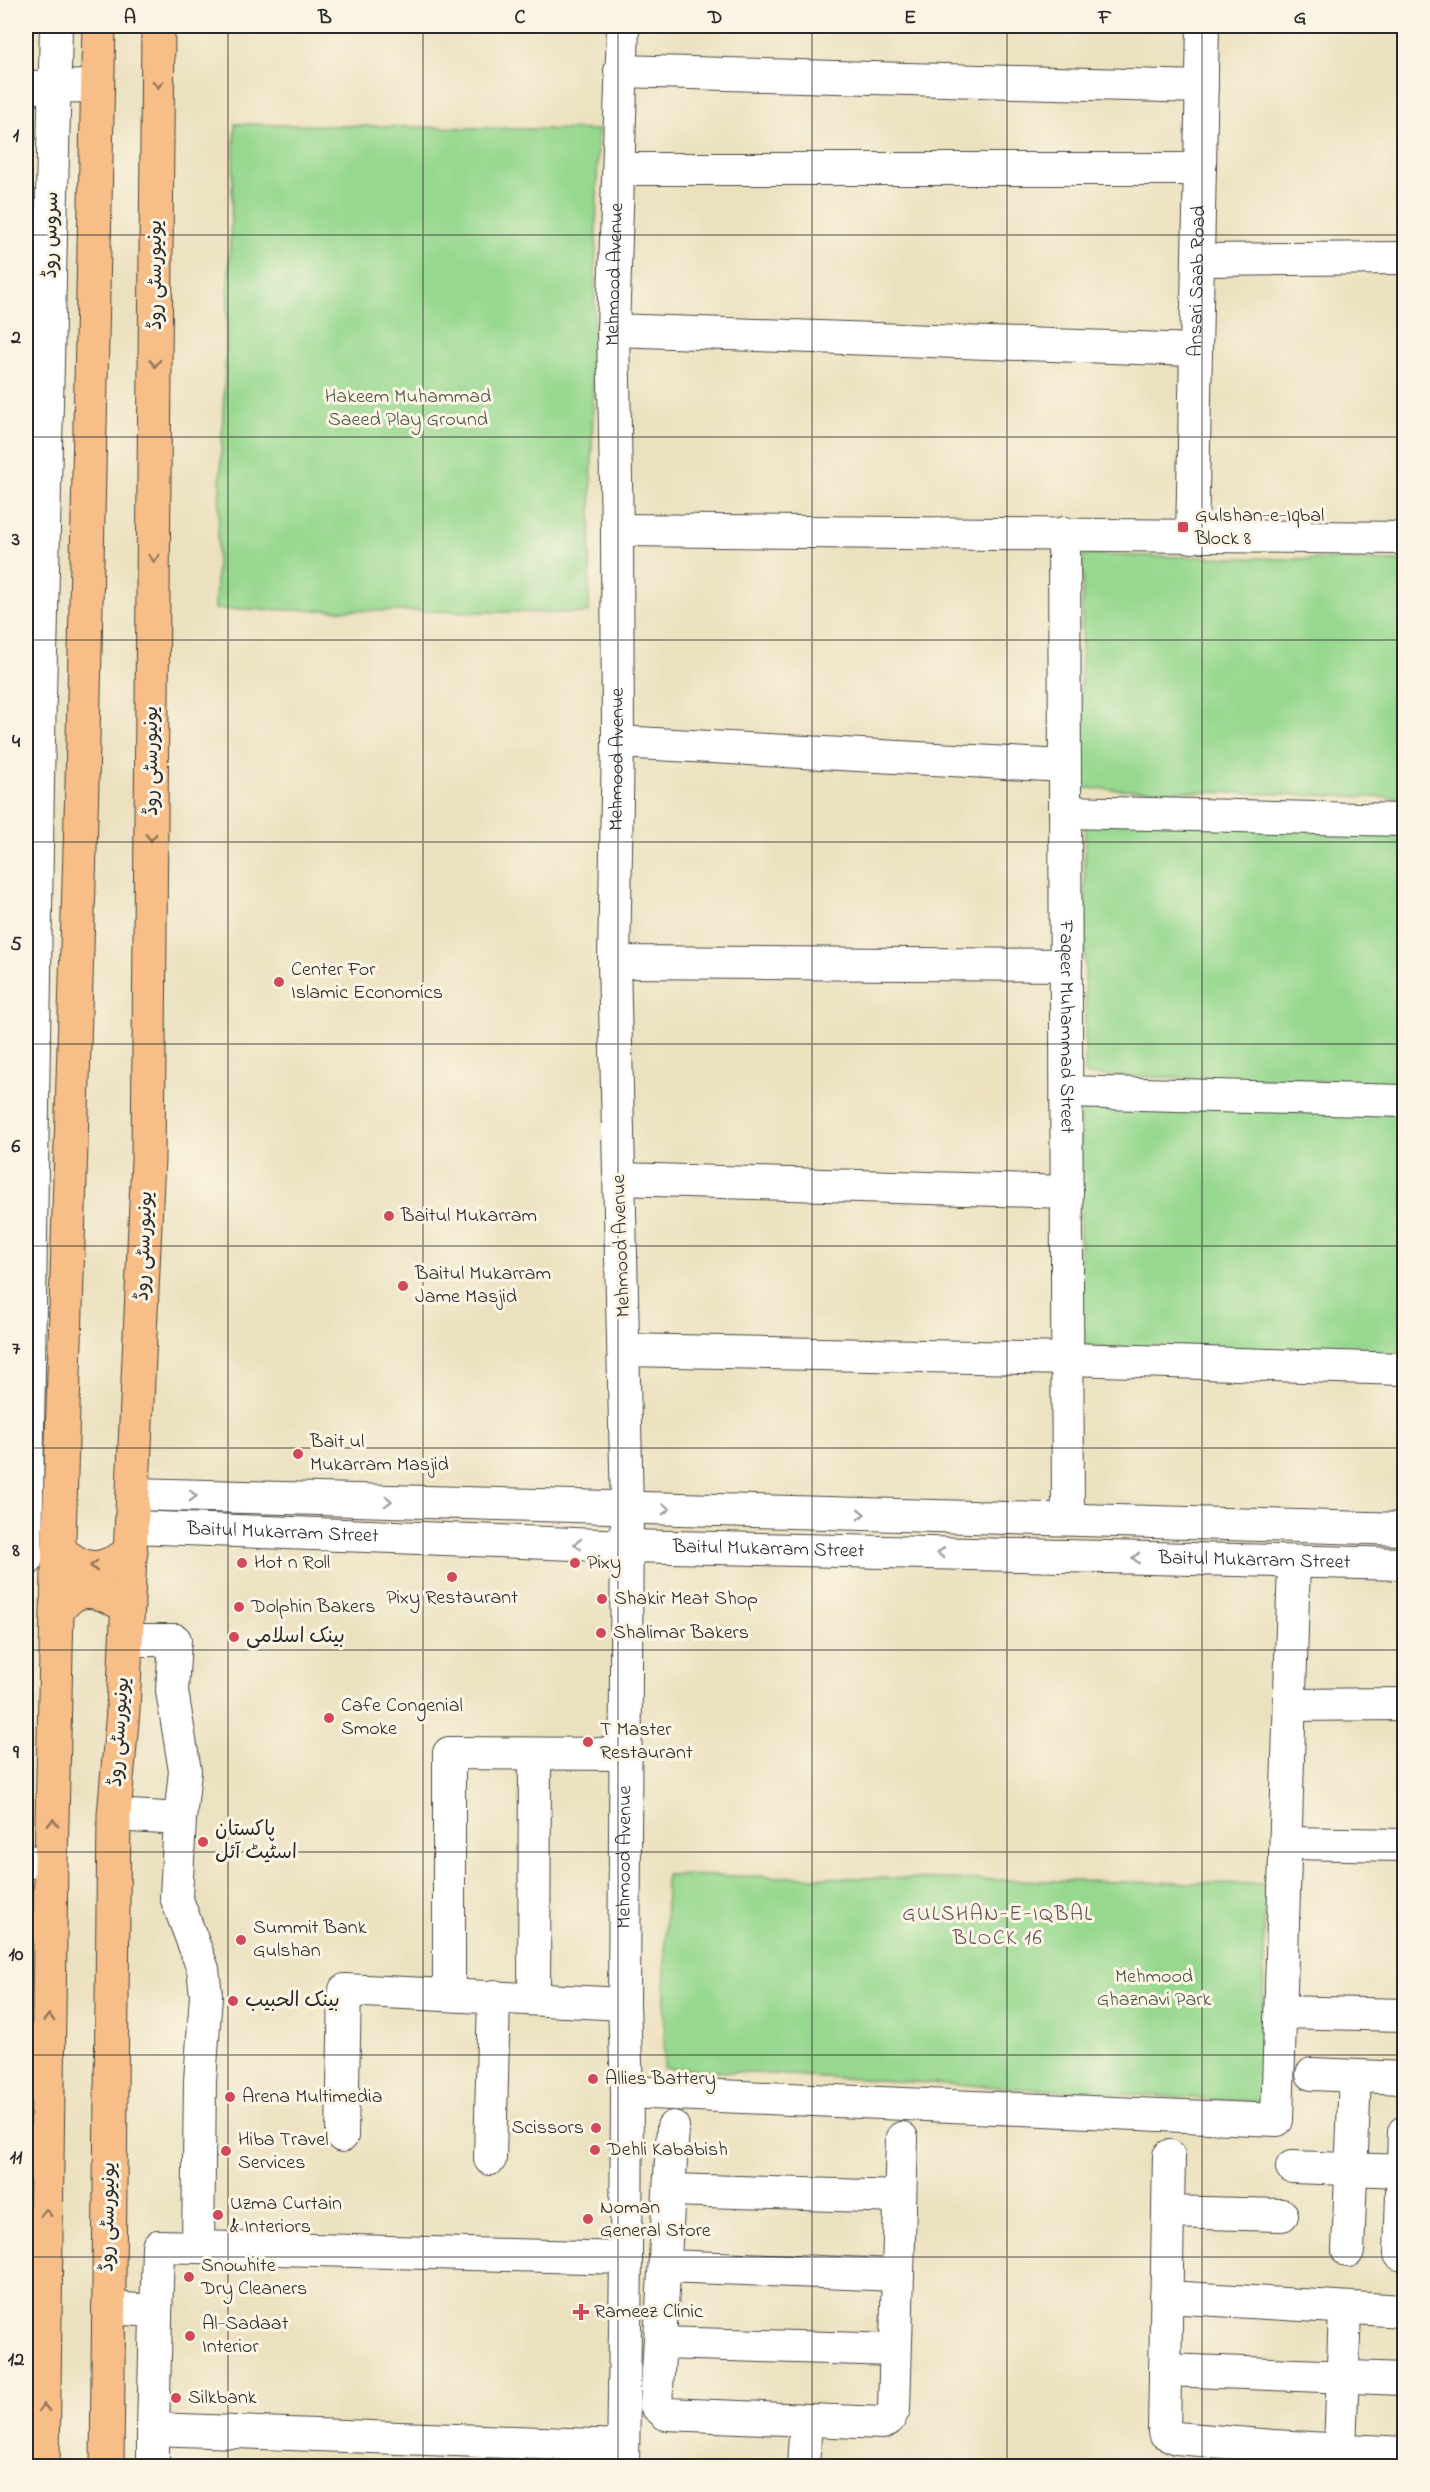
<svg xmlns="http://www.w3.org/2000/svg" width="1430" height="2492" font-family="'Indie Flower','Playpen Sans Arabic',sans-serif">
<rect width="100%" height="100%" fill="#fcf5e5"/>
<filter id="ink" filterUnits="userSpaceOnUse"><feTurbulence type="fractalNoise" baseFrequency=".0167" numOctaves="2"/><feDisplacementMap in="SourceGraphic" scale="12" xChannelSelector="R" yChannelSelector="G"/><feConvolveMatrix kernelMatrix="1 2 1 2 8 2 1 2 1" color-interpolation-filters="sRGB"/></filter>
<filter id="wash" filterUnits="userSpaceOnUse"><feTurbulence type="fractalNoise" baseFrequency=".008" numOctaves="4" result="noise"/><feDisplacementMap in="SourceGraphic" scale="24" xChannelSelector="R" yChannelSelector="G"/><feGaussianBlur stdDeviation="1.35" result="paint"/><feColorMatrix in="noise" values="0 0 0 0 0 0 0 0 0 0 0 0 0 0 0 0 0 1.4 0 .05"/><feComposite in="paint" operator="in"/></filter>
<g filter="url(#wash)">
<rect width="100%" height="100%" fill="#ece1bf"/>
<g fill="#97d88f" stroke="#61825d" stroke-width="1.5">
<polygon points="235,124 598,130 589,613 215,609"/>
<polygon points="1083,555 1404,561 1404,798 1080,788"/>
<polygon points="1085,818 1404,830 1404,1084 1085,1075"/>
<polygon points="1080,1103 1404,1112 1404,1356 1080,1347"/>
<polygon points="666,1875 1265,1884 1262,2102 664,2068"/>
</g>
</g>
<g filter="url(#ink)">
<g fill="none" stroke-linecap="round" stroke-linejoin="round">
<g stroke="#484641" stroke-width="34">
<g id="minor">
<polyline points="620,71 1202,87"/>
<polyline points="26,87 98,86"/>
<polyline points="619,169 1200,169"/>
<polyline points="1198,260 1404,258"/>
<polyline points="613,330 1195,350"/>
<polyline points="617,530 1404,538"/>
<path id="s1" d="M1064,533L1068,1519"/>
<path id="s2" d="M1192,537L1203,26"/>
<polyline points="618,742 1065,766"/>
<polyline points="1065,812 1404,820"/>
<polyline points="614,962 1066,965"/>
<polyline points="1067,1092 1404,1101"/>
<polyline points="620,1179 1067,1192"/>
<polyline points="625,1350 1069,1359 1404,1369"/>
<polyline points="134,1494 1404,1529"/>
<path id="s3" d="M133,1527L627,1546L1404,1564"/>
<polyline points="26,1561 38,780 56,26"/>
<polyline points="126,1640 175,1640 172,1691 185,1771 180,1819"/>
<polyline points="1290,1705 1404,1704"/>
<polyline points="114,1815 180,1819 176,1897 203,1969 206,1995 200,2081 198,2247"/>
<polyline points="1286,1843 1404,1845"/>
<polyline points="26,1862 51,1861"/>
<polyline points="449,1995 449,1753 627,1754"/>
<polyline points="534,1999 535,1755"/>
<polyline points="1281,2012 1404,2015"/>
<polyline points="1312,2074 1404,2078"/>
<polyline points="627,2092 1277,2120 1294,1562"/>
<polyline points="673,2127 656,2405 666,2414 883,2423 889,2419 894,2409 902,2138"/>
<polyline points="342,2136 345,1990 624,2004"/>
<polyline points="1169,2156 1164,2432 1176,2438 1273,2446 1404,2453"/>
<polyline points="490,2159 494,1996"/>
<polyline points="1292,2167 1404,2171"/>
<polyline points="670,2190 900,2197"/>
<polyline points="1168,2212 1282,2215"/>
<polyline points="1348,2251 1355,2076"/>
<polyline points="1400,2254 1404,2132"/>
<polyline points="665,2266 898,2275"/>
<polyline points="1166,2297 1404,2311"/>
<polyline points="108,2308 156,2311"/>
<polyline points="660,2343 895,2350"/>
<polyline points="1165,2370 1404,2379"/>
<polyline points="153,2429 158,2246 626,2258"/>
<polyline points="1340,2450 1345,2309"/>
<polyline points="153,2466 153,2429 623,2446"/>
<path id="s4" d="M623,2466L626,2258L627,2092L624,2004L627,1508L614,962L618,742L617,530L613,330L623,26"/>
<polyline points="803,2466 806,2420"/>
</g>
</g>
<g stroke="#484641" stroke-width="35">
<g id="major">
<path d="M59,1550C87,1574 101,1572 131,1552"/>
<path d="M58,1610C62,1605 67,1599 72,1596C90,1584 113,1598 128,1608"/>
<polyline points="43,2466 51,1861 58,1571 82,784 99,26"/>
<polyline points="107,2466 114,1815 123,1710 148,1159 158,26"/>
</g>
</g>
<use href="#minor" stroke="#fff" stroke-width="32"/>
<use href="#major" stroke="#f7be87" stroke-width="33"/>
</g>
<defs><path id="oneway-chevron" d="M-2-3.5L2.5 0L-2 3.5" fill="none" stroke-width="1.6" stroke-linecap="round" stroke-linejoin="round" transform="scale(1.5)"/></defs>
<g stroke="#917459">
<use href="#oneway-chevron" transform="translate(158 84) rotate(90)"/>
<use href="#oneway-chevron" transform="translate(155 363) rotate(90)"/>
<use href="#oneway-chevron" transform="translate(154 558) rotate(90)"/>
<use href="#oneway-chevron" transform="translate(151 837) rotate(90)"/>
<use href="#oneway-chevron" transform="translate(94 1566) rotate(-179)"/>
<use href="#oneway-chevron" transform="translate(53 1823) rotate(-88)"/>
<use href="#oneway-chevron" transform="translate(49 2018) rotate(-89)"/>
<use href="#oneway-chevron" transform="translate(46 2213) rotate(-89)"/>
<use href="#oneway-chevron" transform="translate(44 2408) rotate(-89)"/>
</g>
<g stroke="#a0a0a0">
<use href="#oneway-chevron" transform="translate(193 1496) rotate(2)"/>
<use href="#oneway-chevron" transform="translate(388 1501) rotate(2)"/>
<use href="#oneway-chevron" transform="translate(666 1509) rotate(1)"/>
<use href="#oneway-chevron" transform="translate(861 1514) rotate(1)"/>
<use href="#oneway-chevron" transform="translate(578 1544) rotate(-178)"/>
<use href="#oneway-chevron" transform="translate(941 1553) rotate(-179)"/>
<use href="#oneway-chevron" transform="translate(1136 1558) rotate(-179)"/>
</g>
</g>
<path fill="none" stroke="#2b2b2b" stroke-width="1.5" stroke-opacity="0.55" d="M228,26V2466M423,26V2466M618,26V2466M812,26V2466M1007,26V2466M1202,26V2466M26,235H1404M26,437H1404M26,640H1404M26,842H1404M26,1044H1404M26,1246H1404M26,1448H1404M26,1650H1404M26,1852H1404M26,2055H1404M26,2257H1404"/>
<g fill="#d1495b" stroke="#fcf5e5" stroke-width="2">
<rect x="1177" y="521" width="12" height="12" rx="3"/>
<circle cx="279" cy="982" r="6"/>
<circle cx="389" cy="1216" r="6"/>
<circle cx="403" cy="1286" r="6"/>
<circle cx="298" cy="1454" r="6"/>
<circle cx="242" cy="1563" r="6"/>
<circle cx="575" cy="1563" r="6"/>
<circle cx="452" cy="1577" r="6"/>
<circle cx="602" cy="1599" r="6"/>
<circle cx="239" cy="1607" r="6"/>
<circle cx="601" cy="1633" r="6"/>
<circle cx="234" cy="1637" r="6"/>
<circle cx="329" cy="1718" r="6"/>
<circle cx="588" cy="1742" r="6"/>
<circle cx="203" cy="1842" r="6"/>
<circle cx="241" cy="1940" r="6"/>
<circle cx="233" cy="2001" r="6"/>
<circle cx="593" cy="2079" r="6"/>
<circle cx="230" cy="2097" r="6"/>
<circle cx="596" cy="2128" r="6"/>
<circle cx="595" cy="2150" r="6"/>
<circle cx="226" cy="2151" r="6"/>
<circle cx="218" cy="2215" r="6"/>
<circle cx="588" cy="2219" r="6"/>
<circle cx="189" cy="2277" r="6"/>
<path d="M578 2303h6v6h6v6h-6v6h-6v-6h-6v-6h6z"/>
<circle cx="190" cy="2336" r="6"/>
<circle cx="176" cy="2398" r="6"/>
</g>
<g text-anchor="middle" dominant-baseline="central" stroke-width="6" stroke-linejoin="round" paint-order="stroke">
<g font-size="20" fill="#2b2b2b" stroke="#fcf5e5">
<text transform="translate(52 235) rotate(-89)">سروس روڈ</text>
<text stroke="none"><textPath href="#s4" startOffset="2192">Mehmood Avenue</textPath></text>
<text transform="translate(156 275) rotate(-90)">یونیورسٹی روڈ</text>
<text stroke="none"><textPath href="#s2" startOffset="256">Ansari Saab Road</textPath></text>
<text stroke="none"><textPath href="#s4" startOffset="1707">Mehmood Avenue</textPath></text>
<text transform="translate(152 761) rotate(-90)">یونیورسٹی روڈ</text>
<text stroke="none"><textPath href="#s1" startOffset="494">Faqeer Muhammad Street</textPath></text>
<text transform="translate(145 1246) rotate(-88)">یونیورسٹی روڈ</text>
<text transform="translate(622 1246) rotate(-92)">Mehmood Avenue</text>
<text stroke="none"><textPath href="#s3" startOffset="150">Baitul Mukarram Street</textPath></text>
<text stroke="none"><textPath href="#s3" startOffset="636">Baitul Mukarram Street</textPath></text>
<text stroke="none"><textPath href="#s3" startOffset="1122">Baitul Mukarram Street</textPath></text>
<text transform="translate(120 1732) rotate(-86)">یونیورسٹی روڈ</text>
<text stroke="none"><textPath href="#s4" startOffset="609">Mehmood Avenue</textPath></text>
<text transform="translate(109 2217) rotate(-89)">یونیورسٹی روڈ</text>
</g>
<g font-size="20" fill="#465644" stroke="#fcf5e5">
<text x="408" y="397">Hakeem Muhammad<tspan x="408" dy="23">Saeed Play Ground</tspan></text>
<text x="1154" y="1977">Mehmood<tspan x="1154" dy="23">Ghaznavi Park</tspan></text>
</g>
<g font-size="20" fill="#2b2b2b" stroke="#fcf5e5" text-anchor="start">
<text x="1195" y="516">Gulshan-e-Iqbal<tspan x="1195" dy="23">Block 8</tspan></text>
<text x="291" y="970">Center For<tspan x="291" dy="23">Islamic Economics</tspan></text>
<text x="401" y="1216">Baitul Mukarram</text>
<text x="415" y="1274">Baitul Mukarram<tspan x="415" dy="23">Jame Masjid</tspan></text>
<text x="310" y="1442">Bait ul<tspan x="310" dy="23">Mukarram Masjid</tspan></text>
<text x="254" y="1563">Hot n Roll</text>
<text x="587" y="1563">Pixy</text>
<text x="452" y="1598" text-anchor="middle">Pixy Restaurant</text>
<text x="614" y="1599">Shakir Meat Shop</text>
<text x="251" y="1607">Dolphin Bakers</text>
<text x="613" y="1633">Shalimar Bakers</text>
<text x="246" y="1637">بینک اسلامی</text>
<text x="341" y="1706">Cafe Congenial<tspan x="341" dy="23">Smoke</tspan></text>
<text x="600" y="1730">T Master<tspan x="600" dy="23">Restaurant</tspan></text>
<text x="215" y="1830">پاکستان<tspan x="215" dy="23">اسٹیٹ آئل</tspan></text>
<text x="253" y="1928">Summit Bank<tspan x="253" dy="23">Gulshan</tspan></text>
<text x="245" y="2001">بينک الحبيب</text>
<text x="605" y="2079">Allies Battery</text>
<text x="242" y="2097">Arena Multimedia</text>
<text x="584" y="2128" text-anchor="end">Scissors</text>
<text x="238" y="2140">Hiba Travel<tspan x="238" dy="23">Services</tspan></text>
<text x="607" y="2150">Dehli Kababish</text>
<text x="230" y="2204">Uzma Curtain<tspan x="230" dy="23">&amp; Interiors</tspan></text>
<text x="600" y="2208">Noman<tspan x="600" dy="23">General Store</tspan></text>
<text x="201" y="2266">Snowhite<tspan x="201" dy="23">Dry Cleaners</tspan></text>
<text x="594" y="2312">Rameez Clinic</text>
<text x="202" y="2324">Al-Sadaat<tspan x="202" dy="23">Interior</tspan></text>
<text x="188" y="2398">Silkbank</text>
</g>
<g font-size="21" letter-spacing="1.5" fill="#655058" stroke="#fcf5e5">
<text x="998" y="1915">GULSHAN-E-IQBAL<tspan x="998" dy="24">BLOCK 16</tspan></text>
</g>
</g>
<rect width="1430" height="2492" fill="none" stroke="#fcf5e5" stroke-width="66"/>
<rect x="33" y="33" width="1364" height="2426" fill="none" stroke="#2b2b2b" stroke-width="2"/>
<g font-size="20" text-anchor="middle" font-weight="bold" fill="#2b2b2b">
<text x="130" y="23">A</text>
<text x="325" y="23">B</text>
<text x="520" y="23">C</text>
<text x="715" y="23">D</text>
<text x="910" y="23">E</text>
<text x="1105" y="23">F</text>
<text x="1300" y="23">G</text>
<text x="16" y="141">1</text>
<text x="16" y="343">2</text>
<text x="16" y="545">3</text>
<text x="16" y="747">4</text>
<text x="16" y="950">5</text>
<text x="16" y="1152">6</text>
<text x="16" y="1354">7</text>
<text x="16" y="1556">8</text>
<text x="16" y="1758">9</text>
<text x="16" y="1960">10</text>
<text x="16" y="2163">11</text>
<text x="16" y="2365">12</text>
</g>
</svg>
